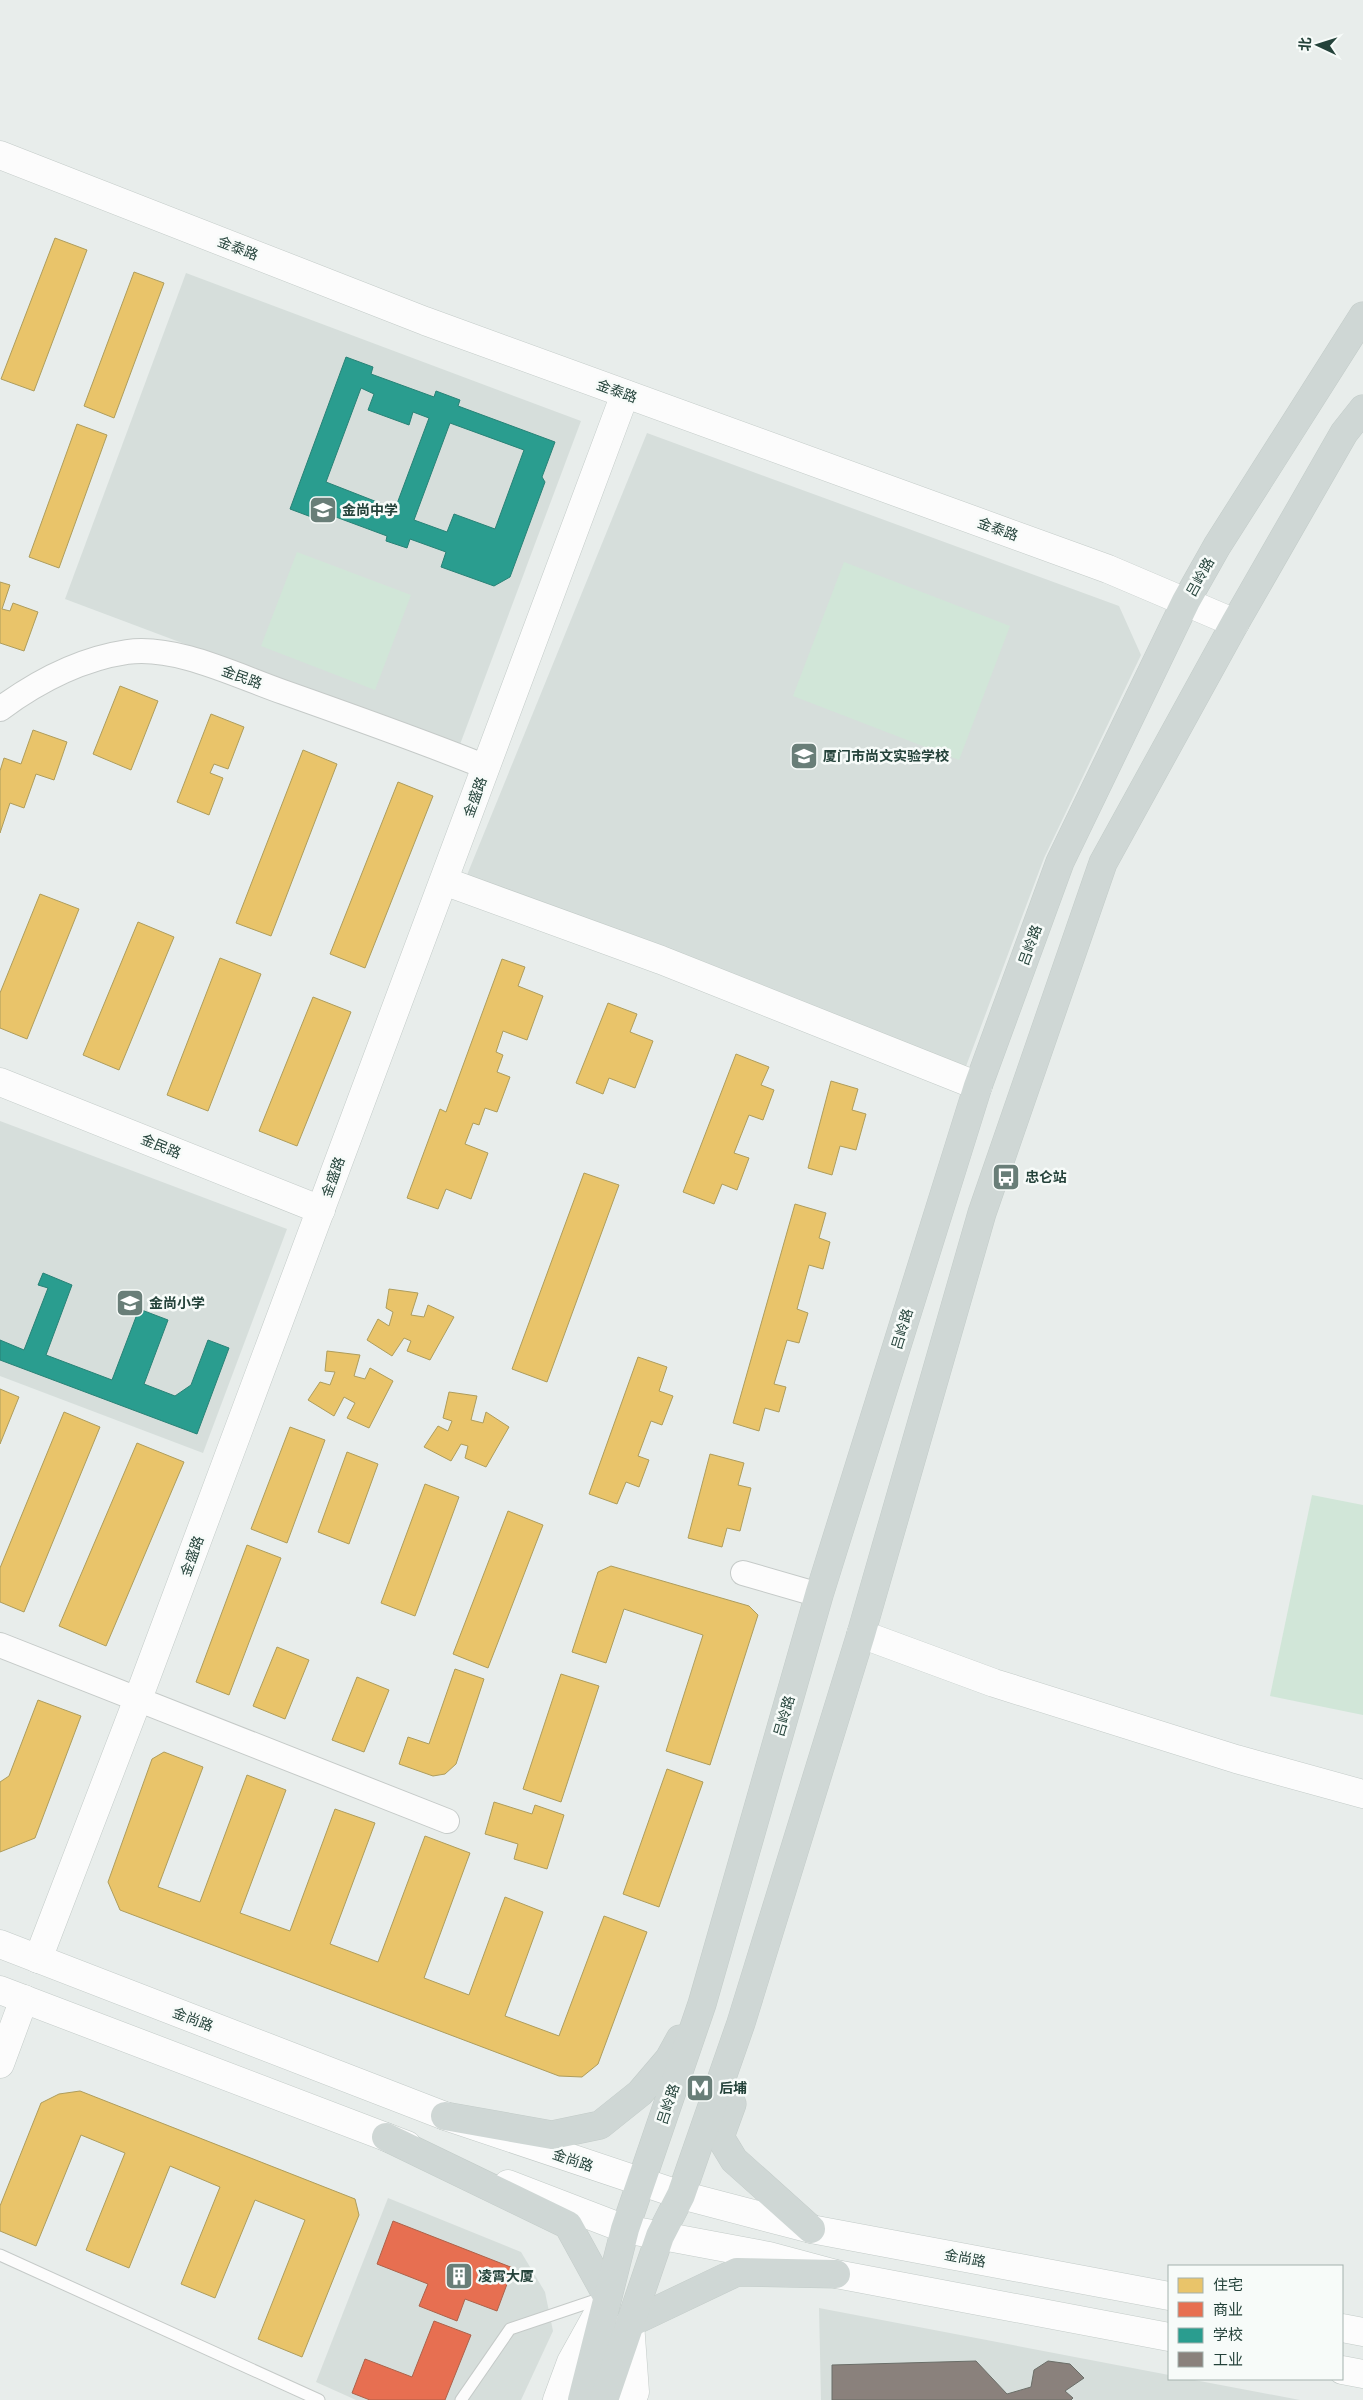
<svg xmlns="http://www.w3.org/2000/svg" width="1363" height="2400" font-family="'IBM Plex Sans','Noto Sans SC',sans-serif">
<rect width="100%" height="100%" fill="#e8edeb"/>
<g fill="#d6dedb">
<polygon points="186,273 581,421 459,747 65,599"/>
<polygon points="647,433 1119,606 1141,655 1044,858 965,1069 467,875"/>
<polygon points="0,1121 287,1229 203,1453 0,1376"/>
<polygon points="388,2198 521,2252 545,2292 553,2331 521,2400 356,2400 316,2382"/>
<polygon points="819,2308 1169,2375 1169,2379 1189,2379 1300,2400 821,2400"/>
</g>
<g fill="#d1e6d8">
<polygon points="297,552 411,595 375,690 261,646"/>
<polygon points="844,562 1010,626 959,760 793,696"/>
<polygon points="1312,1495 1363,1505 1363,1715 1270,1696"/>
</g>
<g fill="#e9c46a" stroke="#ae9d5c">
<polygon points="55,238 87,250 34,391 1,379"/>
<polygon points="134,272 164,283 114,418 84,406"/>
<polygon points="77,424 107,435 59,568 29,557"/>
<polygon points="0,582 10,585 2,609 10,611 13,603 38,612 24,651 0,643"/>
<polygon points="120,686 158,701 131,770 93,754"/>
<polygon points="211,714 244,727 228,769 214,764 210,773 223,778 209,815 177,802"/>
<polygon points="33,730 67,742 54,780 36,774 24,808 10,803 0,833 0,771 4,758 21,764"/>
<polygon points="303,750 337,764 271,936 236,923"/>
<polygon points="398,782 433,796 365,968 330,954"/>
<polygon points="40,894 79,909 27,1039 0,1028 0,993"/>
<polygon points="138,922 174,937 119,1070 83,1055"/>
<polygon points="220,958 261,974 208,1111 167,1095"/>
<polygon points="502,959 525,967 518,986 543,996 527,1040 503,1031 496,1052 503,1055 497,1072 510,1077 497,1112 485,1108 479,1125 473,1123 465,1144 488,1153 471,1199 446,1189 438,1209 407,1198 440,1109 446,1112"/>
<polygon points="313,997 351,1012 297,1146 259,1131"/>
<polygon points="608,1003 637,1014 630,1032 653,1041 635,1088 609,1078 603,1094 576,1083"/>
<polygon points="736,1054 769,1067 761,1085 774,1090 763,1120 749,1115 734,1153 749,1158 737,1190 722,1184 714,1204 683,1192"/>
<polygon points="831,1081 858,1089 852,1110 866,1114 856,1150 840,1146 832,1175 808,1168"/>
<polygon points="584,1173 619,1185 547,1382 512,1369"/>
<polygon points="795,1204 826,1213 819,1238 830,1242 823,1269 809,1265 797,1309 808,1313 799,1343 787,1340 774,1384 786,1387 779,1412 765,1408 759,1431 733,1423"/>
<polygon points="389,1289 418,1293 411,1315 424,1317 428,1305 454,1317 430,1360 407,1351 411,1341 404,1338 392,1356 367,1340 378,1319 389,1326 393,1312 386,1308"/>
<polygon points="327,1351 360,1355 354,1376 365,1379 370,1368 393,1381 369,1428 347,1418 355,1403 344,1397 334,1416 308,1400 320,1382 330,1385 335,1372 325,1371"/>
<polygon points="638,1357 667,1367 659,1391 673,1396 662,1425 651,1421 638,1456 649,1460 639,1487 626,1482 617,1504 589,1494"/>
<polygon points="0,1389 19,1397 0,1444"/>
<polygon points="449,1392 477,1396 471,1420 483,1423 486,1412 509,1427 486,1467 465,1458 468,1446 461,1444 451,1461 424,1447 438,1426 448,1431 452,1421 443,1418"/>
<polygon points="64,1412 100,1427 24,1612 0,1602 0,1568"/>
<polygon points="290,1427 325,1440 287,1543 251,1529"/>
<polygon points="137,1443 184,1462 106,1646 59,1626"/>
<polygon points="347,1452 378,1464 349,1544 318,1532"/>
<polygon points="710,1454 744,1463 738,1485 751,1488 740,1531 727,1528 722,1547 688,1538"/>
<polygon points="425,1484 459,1497 415,1616 381,1603"/>
<polygon points="508,1511 543,1525 488,1668 453,1654"/>
<polygon points="247,1545 281,1558 229,1695 196,1682"/>
<polygon points="611,1566 749,1606 758,1615 710,1765 666,1751 703,1635 624,1609 606,1663 572,1652 598,1572"/>
<polygon points="277,1647 309,1660 285,1719 253,1706"/>
<polygon points="455,1669 484,1679 456,1764 445,1774 433,1776 399,1764 408,1737 429,1744"/>
<polygon points="561,1674 599,1686 561,1802 523,1789"/>
<polygon points="357,1677 389,1690 364,1752 332,1740"/>
<polygon points="38,1700 81,1716 35,1838 0,1852 0,1782 9,1776"/>
<polygon points="164,1752 203,1767 158,1887 200,1902 247,1775 286,1790 240,1913 290,1931 335,1809 375,1823 330,1944 378,1962 425,1836 470,1853 424,1978 469,1995 505,1897 543,1912 505,2016 559,2036 604,1916 647,1932 598,2064 582,2077 559,2076 120,1910 108,1882 152,1759"/>
<polygon points="667,1769 703,1782 659,1907 623,1894"/>
<polygon points="494,1802 532,1814 535,1805 564,1815 547,1869 514,1859 518,1844 485,1834"/>
<polygon points="80,2091 355,2199 359,2215 302,2357 258,2339 305,2220 255,2200 215,2298 181,2284 220,2187 170,2166 129,2268 86,2250 125,2153 81,2135 36,2246 0,2231 0,2206 41,2103 59,2094"/>
</g>
<g fill="#e76f51" stroke="#ac624a">
<polygon points="393,2221 513,2268 497,2311 465,2299 457,2321 419,2306 428,2284 377,2264"/>
<polygon points="434,2321 471,2335 445,2400 370,2400 352,2393 365,2359 412,2377"/>
</g>
<g fill="#2a9d8f" stroke="#288276" fill-rule="evenodd">
<path d="M346,357L373,367L371,374L434,397L436,391L460,400L458,406L555,442L542,477L545,482L510,577L494,586L441,567L446,552L410,539L407,548L386,541L387,536L317,510L314,518L290,509ZM361,388L374,394L368,410L409,425L413,412L429,418L395,509L326,482ZM450,423L524,450L495,529L454,514L447,532L414,520Z"/>
<polygon points="43,1273 72,1285 46,1355 112,1380 139,1309 168,1320 144,1384 175,1396 191,1385 208,1340 229,1348 197,1434 0,1360 0,1340 24,1350 48,1288 38,1285"/>
</g>
<polygon fill="#8a817c" stroke="#6b6e68" points="976,2361 1007,2394 1031,2387 1034,2370 1048,2361 1070,2364 1084,2378 1065,2391 1073,2398 1071,2400 832,2400 832,2365"/>
<g fill="none" stroke-linecap="round" stroke-linejoin="round">
<g stroke="#c5cac8" stroke-width="13">
<g id="lane">
<polyline points="0,2255 319,2400"/>
<polyline points="461,2400 510,2329 602,2298"/>
</g>
</g>
<g stroke="#c5cac8" stroke-width="26">
<g id="street">
<path d="M0,709C38,681 80,659 127,652C176,645 237,676 283,692C351,716 419,740 486,767"/>
<polyline points="743,1573 819,1595"/>
<polyline points="0,1645 447,1821"/>
</g>
</g>
<g stroke="#c3cbc8" stroke-width="29">
<g id="secondary">
<polyline points="0,155 425,321 1108,569 1235,623"/>
<polyline points="444,881 661,960 978,1086"/>
<polyline points="0,1082 321,1210"/>
<polyline points="861,1634 994,1683 1236,1759 1363,1794"/>
<polyline points="0,1944 445,2116 681,2195 811,2229 1169,2296"/>
<polyline points="38,1959 144,1683 625,394"/>
<polyline points="0,1990 407,2145"/>
<polyline points="0,2064 24,1999"/>
<polyline points="508,2184 625,2229 769,2256 836,2274 1169,2337"/>
<polyline points="630,2323 635,2392 632,2400"/>
<polyline points="1342,2328 1363,2332"/>
<polyline points="1342,2370 1363,2374"/>
<polyline points="557,2400 571,2362 601,2308"/>
</g>
</g>
<g stroke="#c3ccc9" stroke-width="29">
<g id="primary">
<polyline points="732,2104 720,2137 734,2160 811,2229"/>
<polyline points="445,2116 552,2135 600,2125 640,2093 669,2059 680,2039"/>
<polyline points="386,2137 568,2225 607,2296"/>
<polyline points="630,2323 737,2272 836,2274"/>
<polyline points="582,2400 625,2229 702,2004 819,1595 978,1086 1060,862 1186,601 1217,546 1363,316"/>
<polyline points="604,2400 660,2236 681,2195 741,2023 861,1634 982,1213 1103,863 1235,623 1344,433 1363,409"/>
</g>
</g>
<use href="#lane" stroke="#fcfcfc" stroke-width="11"/>
<use href="#street" stroke="#fcfcfc" stroke-width="24"/>
<use href="#secondary" stroke="#fcfcfc" stroke-width="28"/>
<use href="#primary" stroke="#cfd7d5" stroke-width="28"/>
</g>
<defs>
<g id="school-square" transform="scale(1.4375)"><rect x="-9" y="-9" width="18" height="18" rx="4" fill="#697e78" stroke="#f7fbf9"/><path d="M0-5L7-2L0 1L-7-2ZM-4 1L0 2.5L4 1V4Q0 6-4 4Z" fill="#fff"/></g>
<g id="bus-square" transform="scale(1.4375)"><rect x="-9" y="-9" width="18" height="18" rx="4" fill="#697e78" stroke="#f7fbf9"/><path d="M-5-6H5V4H4V6H2V4H-2V6H-4V4H-5ZM-3.5-4V0h7V-4ZM-3.5 1.2v1.5H-2V1.2ZM2 1.2v1.5H3.5V1.2Z" fill="#fff"/></g>
<g id="metro-square" transform="scale(1.4375)"><rect x="-9" y="-9" width="18" height="18" rx="4" fill="#697e78" stroke="#f7fbf9"/><path d="M-5.5 5V-5H-3L0 0L3-5H5.5V5H3V-.5L0 4L-3-.5V5Z" fill="#fff"/></g>
<g id="building-square" transform="scale(1.4375)"><rect x="-9" y="-9" width="18" height="18" rx="4" fill="#697e78" stroke="#f7fbf9"/><path d="M-4-6H4V6H1V3H-1V6H-4ZM-2.5-4.3h1.7v1.8h-1.7ZM.8-4.3h1.7v1.8H.8ZM-2.5-1h1.7V.8h-1.7ZM.8-1h1.7V.8H.8Z" fill="#fff"/></g>
</defs>
<g fill-rule="evenodd">
<use href="#school-square" x="323" y="510"/>
<use href="#school-square" x="804" y="756"/>
<use href="#bus-square" x="1006" y="1177"/>
<use href="#school-square" x="130" y="1303"/>
<use href="#metro-square" x="700" y="2088"/>
<use href="#building-square" x="459" y="2276"/>
</g>
<g text-anchor="middle" dominant-baseline="central" stroke-width="5" stroke-linejoin="round" paint-order="stroke">
<g font-size="14" fill="#24423a" stroke="#f7fbf9">
<text transform="translate(238 248) rotate(21)">金泰路</text>
<text transform="translate(617 391) rotate(20)">金泰路</text>
<text transform="translate(998 529) rotate(20)">金泰路</text>
<text transform="translate(1200 577) rotate(-61)">吕岭路</text>
<text transform="translate(242 677) rotate(20)">金民路</text>
<text transform="translate(475 797) rotate(-70)">金盛路</text>
<text transform="translate(1030 945) rotate(-70)">吕岭路</text>
<text transform="translate(161 1146) rotate(22)">金民路</text>
<text transform="translate(333 1177) rotate(-70)">金盛路</text>
<text transform="translate(902 1329) rotate(-73)">吕岭路</text>
<text transform="translate(192 1556) rotate(-70)">金盛路</text>
<text transform="translate(784 1716) rotate(-74)">吕岭路</text>
<text transform="translate(193 2019) rotate(21)">金尚路</text>
<text transform="translate(668 2104) rotate(-72)">吕岭路</text>
<text transform="translate(573 2160) rotate(19)">金尚路</text>
<text transform="translate(965 2258) rotate(11)">金尚路</text>
</g>
<g font-size="14" font-weight="bold" fill="#24423a" stroke="#f7fbf9" text-anchor="start">
<text x="342" y="510">金尚中学</text>
<text x="823" y="756">厦门市尚文实验学校</text>
<text x="1025" y="1177">忠仑站</text>
<text x="149" y="1303">金尚小学</text>
<text x="719" y="2088">后埔</text>
<text x="478" y="2276">凌霄大厦</text>
</g>
</g>
<rect x="1168" y="2265" width="175" height="115" fill="#f7fbf9" stroke="#a3b1ad"/>
<rect x="1178" y="2278" width="25" height="15" fill="#e9c46a" stroke="#a3b1ad"/>
<text x="1213" y="2290" font-size="15" fill="#24423a">住宅</text>
<rect x="1178" y="2302" width="25" height="15" fill="#e76f51" stroke="#a3b1ad"/>
<text x="1213" y="2315" font-size="15" fill="#24423a">商业</text>
<rect x="1178" y="2328" width="25" height="15" fill="#2a9d8f" stroke="#a3b1ad"/>
<text x="1213" y="2340" font-size="15" fill="#24423a">学校</text>
<rect x="1178" y="2352" width="25" height="15" fill="#8a817c" stroke="#a3b1ad"/>
<text x="1213" y="2365" font-size="15" fill="#24423a">工业</text>
<g transform="translate(1318 45) rotate(274)" stroke="#f7fbf9" stroke-width="4" paint-order="stroke">
<path d="M0-4L9 19L0 12L-9 19Z" fill="#24423a"/>
<text y="-8" font-size="14" font-weight="bold" text-anchor="middle" fill="#24423a">北</text>
</g>
</svg>
